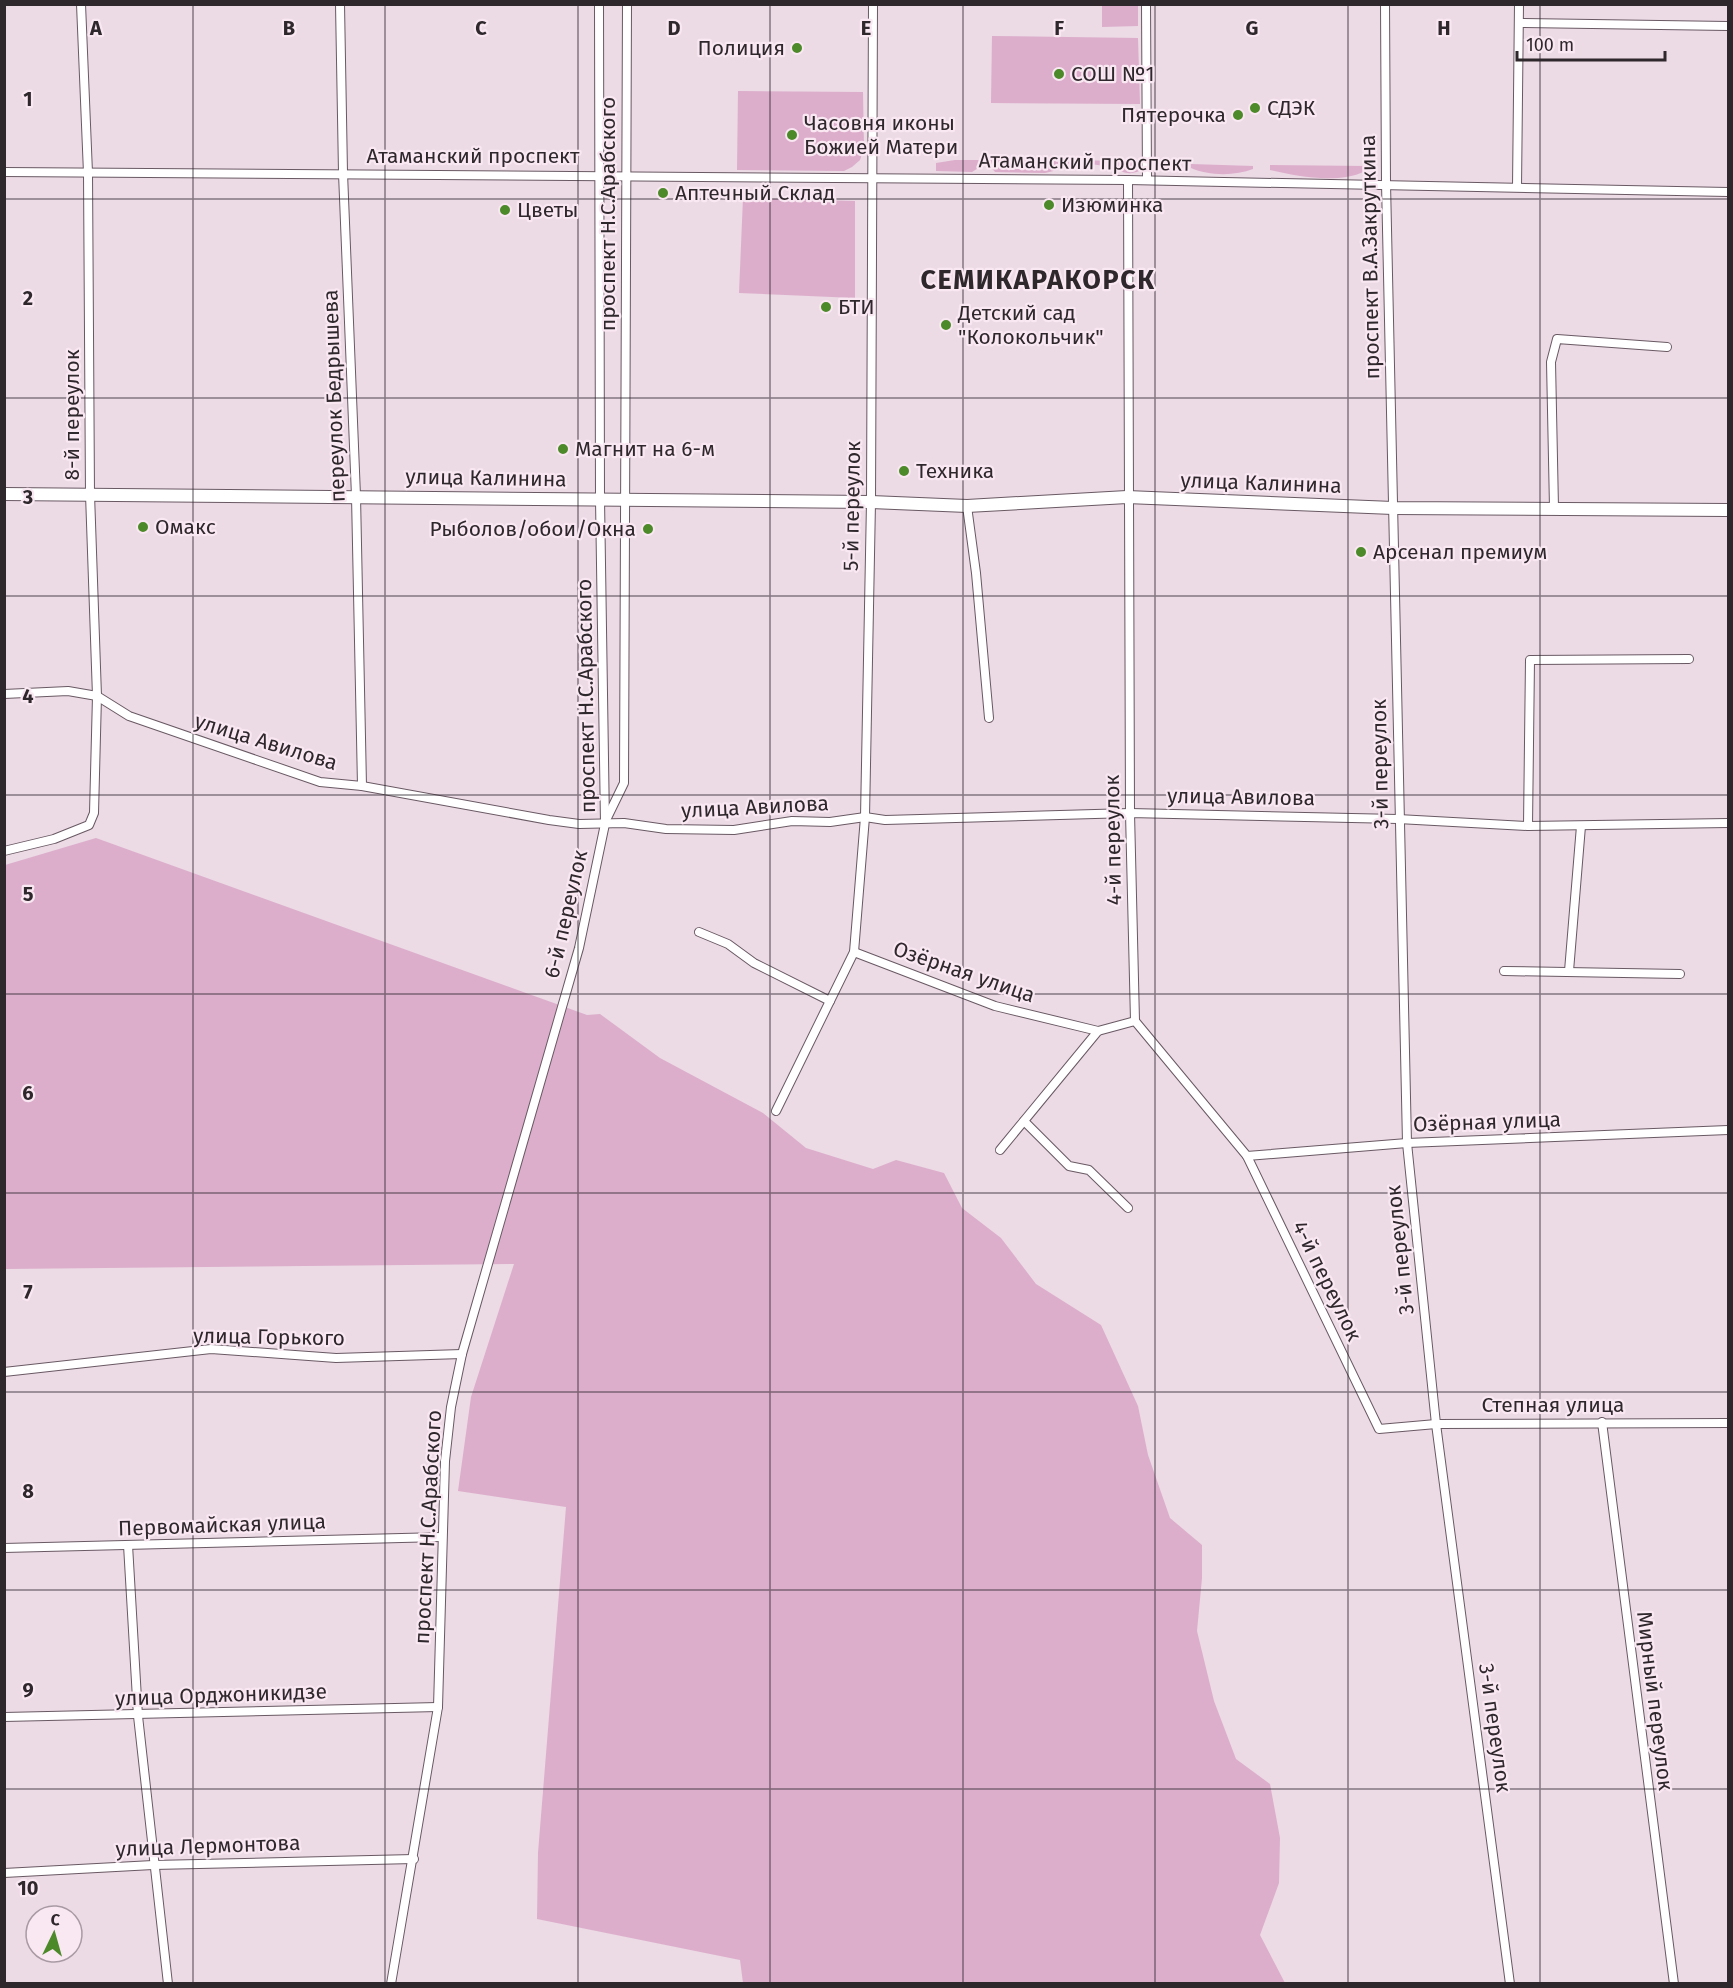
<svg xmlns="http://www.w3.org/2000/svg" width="1733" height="1988" font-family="'Fira Sans',sans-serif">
<rect width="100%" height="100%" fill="#ecdae5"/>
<g fill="#dcaecb">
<polygon points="1102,5 1138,5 1138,26 1102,27"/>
<polygon points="992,36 1138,38 1140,104 991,103"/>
<polygon points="738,91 863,92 864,148 860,160 852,167 844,171 737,170"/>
<polygon points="955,160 982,160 983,165 972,172 936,171 936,163"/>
<polygon points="990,160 1069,160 1070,167 1045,173 995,172 990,166"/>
<path d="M1079,160L1144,162V168C1130,178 1122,171 1107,167C1099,164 1090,165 1082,165Z"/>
<path d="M1191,164L1253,166V169C1235,176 1209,176 1191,168Z"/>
<path d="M1270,165L1366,166V171C1337,184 1301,177 1270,170Z"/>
<polygon points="743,198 855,201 855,298 739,293"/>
<polygon points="96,838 587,1015 600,1014 660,1058 763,1113 806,1148 873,1169 896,1160 944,1173 962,1208 1001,1238 1036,1284 1101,1325 1138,1406 1148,1455 1170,1518 1202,1545 1202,1578 1197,1631 1214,1701 1236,1759 1270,1784 1280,1838 1279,1883 1260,1935 1285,1983 743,1983 740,1960 537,1919 538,1853 566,1507 458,1491 471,1397 514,1264 5,1269 5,865"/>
</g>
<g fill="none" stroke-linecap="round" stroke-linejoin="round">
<g stroke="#695963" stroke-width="10">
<g id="minor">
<polyline points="340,4 343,173 356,496 362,786"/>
<polyline points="1146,4 1147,180"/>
<polyline points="1385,4 1386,183 1407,1143 1436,1424 1510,1984"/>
<polyline points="1519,23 1728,26"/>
<polyline points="4,172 1128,180 1728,192"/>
<polyline points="1128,180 1130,813 1135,1021 1247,1156 1379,1429 1436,1424 1728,1423"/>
<polyline points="1517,187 1519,4"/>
<polyline points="967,506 976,573 989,718"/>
<polyline points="1554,508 1551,362 1557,339 1667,347"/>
<polyline points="4,694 68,691 97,696 129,716 320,782 362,786 549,820 579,824 624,823 666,829 734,830 792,821 830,822 865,817 885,820 1130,813 1398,819 1528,826 1728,823"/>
<polyline points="606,820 624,783 627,4"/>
<polyline points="1528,826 1530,660 1689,659"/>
<polyline points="4,851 54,839 89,825 94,813 97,696 90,494 88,173 81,4"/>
<polyline points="699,932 728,944 754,963 830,1001"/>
<polyline points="854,952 995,1006 1098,1031"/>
<polyline points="1504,971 1680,974"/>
<polyline points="1569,971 1581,826"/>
<polyline points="776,1111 854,952 865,817 871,502 873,4"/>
<polyline points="1024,1121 1069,1166 1089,1170 1128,1208"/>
<polyline points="1000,1150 1098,1031 1135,1021"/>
<polyline points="1247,1156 1407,1143 1728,1130"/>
<polyline points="4,1372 211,1349 336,1358 462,1354"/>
<polyline points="1602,1422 1674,1984"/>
<polyline points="128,1545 138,1716 168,1984"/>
<polyline points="4,1548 441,1537"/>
<polyline points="4,1717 438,1707"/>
<polyline points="4,1873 153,1865 414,1859"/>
<polyline points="391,1984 438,1707 445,1461 451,1407 462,1354 579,948 605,824 600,499 599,4"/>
</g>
</g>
<g stroke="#695963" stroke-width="14">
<polyline id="secondary" points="4,494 871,502 967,506 1127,497 1393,508 1728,510"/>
</g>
<use href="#minor" stroke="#fff" stroke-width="8"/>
<use href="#secondary" stroke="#fff" stroke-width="12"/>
</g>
<path fill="none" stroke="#2e272b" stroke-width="1.5" stroke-opacity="0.55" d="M193,4V1984M385,4V1984M578,4V1984M770,4V1984M963,4V1984M1155,4V1984M1348,4V1984M1540,4V1984M4,199H1728M4,398H1728M4,596H1728M4,795H1728M4,994H1728M4,1193H1728M4,1392H1728M4,1590H1728M4,1789H1728"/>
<g fill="#4c8929" stroke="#f9e7f2" stroke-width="2">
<circle cx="797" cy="48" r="6"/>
<circle cx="1059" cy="74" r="6"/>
<circle cx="1255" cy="108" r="6"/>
<circle cx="1238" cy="115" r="6"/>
<circle cx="792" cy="135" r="6"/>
<circle cx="663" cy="193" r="6"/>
<circle cx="1049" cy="205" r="6"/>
<circle cx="505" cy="210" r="6"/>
<circle cx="826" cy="307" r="6"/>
<circle cx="946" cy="325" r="6"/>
<circle cx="563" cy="449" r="6"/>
<circle cx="904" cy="471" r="6"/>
<circle cx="143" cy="527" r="6"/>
<circle cx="648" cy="529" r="6"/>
<circle cx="1361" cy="552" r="6"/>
</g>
<g text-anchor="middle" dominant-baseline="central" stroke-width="4.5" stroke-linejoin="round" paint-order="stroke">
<g font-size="21" fill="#2e272b" stroke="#f9e7f2" text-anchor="start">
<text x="785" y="48" text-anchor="end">Полиция</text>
<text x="1071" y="74">СОШ №1</text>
<text x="1267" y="108">СДЭК</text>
<text x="1226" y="115" text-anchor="end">Пятeрочка</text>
<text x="804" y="123">Часовня иконы<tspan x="804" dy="24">Божией Матери</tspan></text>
<text x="675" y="193">Аптечный Склад</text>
<text x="1061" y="205">Изюминка</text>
<text x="517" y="210">Цветы</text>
<text x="838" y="307">БТИ</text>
<text x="958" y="313">Детский сад<tspan x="958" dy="24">"Колокольчик"</tspan></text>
<text x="575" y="449">Магнит на 6-м</text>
<text x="916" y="471">Техника</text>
<text x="155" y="527">Омакс</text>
<text x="636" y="529" text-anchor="end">Рыболов/обои/Окна</text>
<text x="1373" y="552">Арсенал премиум</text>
</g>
<g font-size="21" fill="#2e272b" stroke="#f9e7f2">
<text x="473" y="156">Атаманский проспект</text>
<text transform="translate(1085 162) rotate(1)">Атаманский проспект</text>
<text transform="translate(608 214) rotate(-90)">проспект Н.С.Арабского</text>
<text transform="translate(1370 257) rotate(-91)">проспект В.А.Закруткина</text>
<text transform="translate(334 396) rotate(-92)">переулок Бедрышева</text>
<text transform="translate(72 415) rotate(-90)">8-й переулок</text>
<text transform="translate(486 478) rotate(1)">улица Калинина</text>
<text transform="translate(1261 483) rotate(2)">улица Калинина</text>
<text transform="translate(852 506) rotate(-89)">5-й переулок</text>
<text transform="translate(586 696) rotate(-91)">проспект Н.С.Арабского</text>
<text transform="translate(266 742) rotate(17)">улица Авилова</text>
<text transform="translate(1380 764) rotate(-91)">3-й переулок</text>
<text transform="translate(1241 797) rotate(1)">улица Авилова</text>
<text transform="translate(755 807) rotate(-3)">улица Авилова</text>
<text transform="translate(1113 840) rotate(-91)">4-й переулок</text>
<text transform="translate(566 914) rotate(-77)">6-й переулок</text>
<text transform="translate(964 972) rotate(19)">Озёрная улица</text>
<text transform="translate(1487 1122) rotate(-2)">Озёрная улица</text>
<text transform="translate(1400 1250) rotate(-96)">3-й переулок</text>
<text transform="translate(1327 1281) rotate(64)">4-й переулок</text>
<text transform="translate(269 1337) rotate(1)">улица Горького</text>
<text x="1553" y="1405">Степная улица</text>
<text transform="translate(222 1525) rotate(-2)">Первомайская улица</text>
<text transform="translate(428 1527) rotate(-87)">проспект Н.С.Арабского</text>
<text transform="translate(221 1695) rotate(-2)">улица Орджоникидзе</text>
<text transform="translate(1655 1701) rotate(83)">Мирный переулок</text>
<text transform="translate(1495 1728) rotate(82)">3-й переулок</text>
<text transform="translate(208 1846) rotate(-2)">улица Лермонтова</text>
</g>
<g font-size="27" font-weight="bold" letter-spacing="1.5" fill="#2e272b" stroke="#f9e7f2">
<text x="1038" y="280">СЕМИКАРАКОРСК</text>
</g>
</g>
<g font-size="20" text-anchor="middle" font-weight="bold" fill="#2e272b" stroke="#f9e7f2" stroke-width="4.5" stroke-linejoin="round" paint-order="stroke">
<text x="96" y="35">A</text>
<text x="289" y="35">B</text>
<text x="481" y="35">C</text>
<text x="674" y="35">D</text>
<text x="866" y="35">E</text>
<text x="1059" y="35">F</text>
<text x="1252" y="35">G</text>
<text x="1444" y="35">H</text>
<text x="28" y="106">1</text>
<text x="28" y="305">2</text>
<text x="28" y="504">3</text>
<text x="28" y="703">4</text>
<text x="28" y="901">5</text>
<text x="28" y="1100">6</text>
<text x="28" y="1299">7</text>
<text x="28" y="1498">8</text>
<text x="28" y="1697">9</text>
<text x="28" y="1895">10</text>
</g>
<rect width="1733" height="1988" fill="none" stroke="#2e272b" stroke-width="12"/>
<g transform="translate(54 1934) rotate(5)"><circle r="28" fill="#f9e7f2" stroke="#a89aa2" stroke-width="1.5"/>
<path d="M0-4.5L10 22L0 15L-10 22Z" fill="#4c8929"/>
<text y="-9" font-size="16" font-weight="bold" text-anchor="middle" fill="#2e272b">С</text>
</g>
<path d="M1517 51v9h148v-9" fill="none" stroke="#2e272b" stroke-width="3"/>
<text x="1526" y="51" font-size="18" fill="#2e272b" stroke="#f9e7f2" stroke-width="4.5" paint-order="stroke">100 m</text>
</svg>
